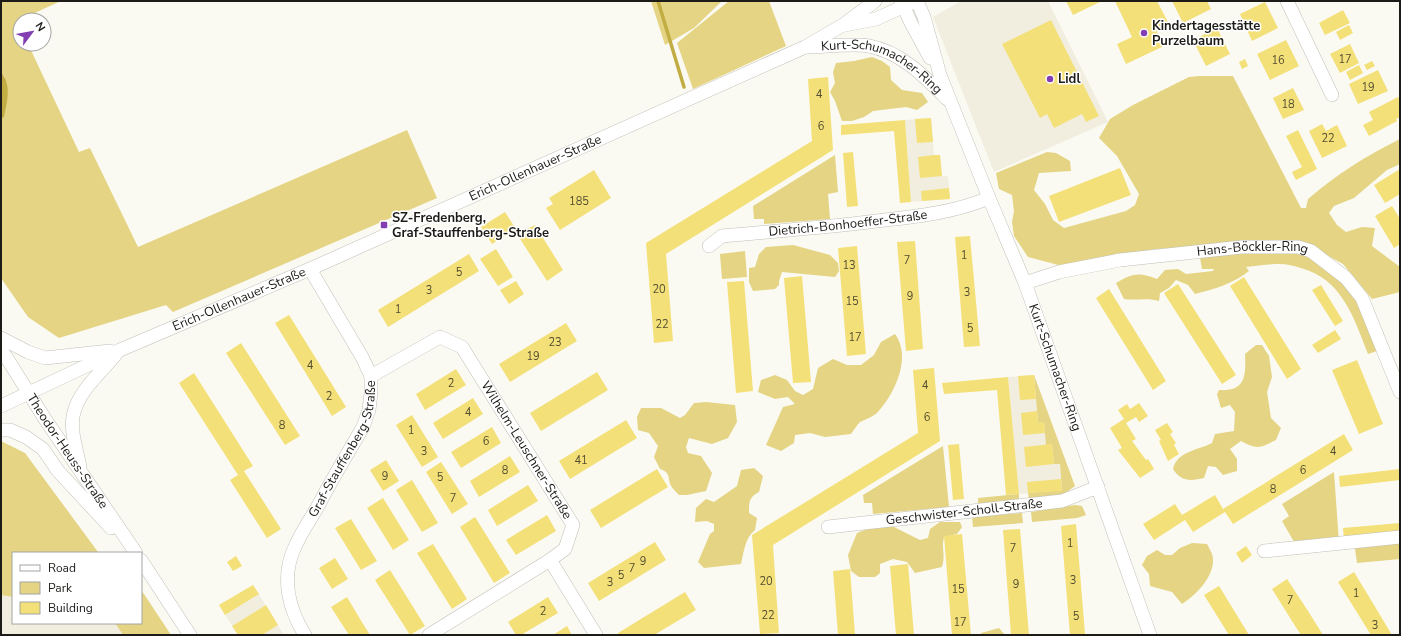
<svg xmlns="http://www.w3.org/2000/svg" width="1401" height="636" font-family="'Nunito Sans',sans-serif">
<rect width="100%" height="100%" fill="#fbfaf2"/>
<g fill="#f1eedf">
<polygon points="961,1 1048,1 1108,122 994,172 933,17"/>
<polygon points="931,118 934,155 940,155 942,176 948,176 950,199 911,202 905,120"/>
<polygon points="1034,375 1038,422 1044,422 1060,464 1062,491 1019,494 1008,377"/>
<polygon points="253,585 284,635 238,635 219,605"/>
<polygon points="1,595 13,597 13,623 115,623 123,635 1,635"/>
</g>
<g fill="#e4d483">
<polygon points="1,1 61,1 17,21 20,27 20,44 28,44 79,152 90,148 138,247 407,130 437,198 173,312 166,305 59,338 28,317 1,278 1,119 4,117 5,77 1,72"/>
<polygon points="651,1 722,1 694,28 665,45"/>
<polygon points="729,1 769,1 786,46 693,89 677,43"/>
<polygon points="872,57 882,61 890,67 891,80 902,90 922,93 928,102 917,110 906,107 873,111 864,117 852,121 842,121 835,101 830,92 835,83 833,72 836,63 854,61"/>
<path d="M1199,76H1233L1301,208H1306L1308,199C1337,174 1366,156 1400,139V164L1387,170L1354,198L1334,206L1329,213L1337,225L1346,232L1362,227L1375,228L1372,246L1400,267V292L1372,299L1343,264L1310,246L1251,240L1181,248L1155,249L1066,267L1028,257L1014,236L1012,222L1014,211L1012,195L999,189L996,173L1047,152L1056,153L1070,161L1071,171L1039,173L1034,190L1045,204L1053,220L1064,228L1126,211L1135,205L1139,194L1117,156L1099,138L1110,119L1133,105L1189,77Z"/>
<polygon points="835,155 838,192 828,194 830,219 764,224 764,219 754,219 753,206"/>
<polygon points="793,245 830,255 838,263 839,271 835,277 782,272 779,281 779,285 775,289 753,291 749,282 749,268 755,267 759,254 766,247"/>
<path d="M1289,246L1346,278L1383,349L1368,354C1354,318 1342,279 1301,268C1294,266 1287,264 1279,264C1268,264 1257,266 1246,267L1249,271C1234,283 1215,289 1195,294L1188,285L1176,280L1169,288L1160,293L1159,301C1147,297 1136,301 1124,299L1116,283C1133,273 1139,272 1157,279L1165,270L1178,269L1186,274L1213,271L1214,269H1202L1199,252Z"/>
<polygon points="745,251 747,277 722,279 720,254"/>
<path d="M895,334C912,357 895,394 877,413C872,417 866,419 860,422C857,425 854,430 851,434L825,437L810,433L795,435L794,443L781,451L766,445L783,407L795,404L788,397L775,399L758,392L761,380L775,375L787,380L795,391L803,395L813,389L818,368L833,359L847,365H861L874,355L881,342Z"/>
<path d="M1256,345H1262L1269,356L1272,377L1267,392L1271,418L1281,428L1276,440C1260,448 1258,450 1241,441L1230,449L1237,459V471L1223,475L1216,467L1208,466L1204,478C1191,481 1181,482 1173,469C1177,451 1199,450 1212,443L1215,434L1234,431L1235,412L1230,405L1221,408L1217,394L1219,390C1246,392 1246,375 1245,354Z"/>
<polygon points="1034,375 1075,486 1064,494 1029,499 1028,493 1062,490 1060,464 1054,464 1052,444 1046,445 1044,422 1038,423"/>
<path d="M706,402L735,405L737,422L728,438L712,444L689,438L686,447L688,453L701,456L712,473L706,491L687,495H679C676,492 672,488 670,484C668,477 670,472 660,469L654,457L658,446L649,433L638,430L637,417L641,408H661L680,418L685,415L694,403Z"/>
<polygon points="1,441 25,453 98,552 13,553 13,597 1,595"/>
<polygon points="943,446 949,507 873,514 872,503 864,503 863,495"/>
<path d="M754,468L763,476L759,492C749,497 749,502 749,513L757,518L755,530C745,538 744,551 741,564L704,568L698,562L710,534L714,531V524L707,521L695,522L696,508L706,499L714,502L737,486L741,470Z"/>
<polygon points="1334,472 1339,543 1297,547 1282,521 1289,516 1282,504"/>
<polygon points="1019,494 1019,500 978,504 978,498"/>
<polygon points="1075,505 1082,506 1086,515 1077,518 1032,522 1031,512"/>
<polygon points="1022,513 1023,523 973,527 972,517"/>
<path d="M940,522H960L962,527L957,534L944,537C941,549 946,555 942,567L915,573L907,562L893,559L880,564V573L875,577H859L851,571L848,555L857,533L880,524L894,527L920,540L928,538L930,529Z"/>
<polygon points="1400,537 1400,559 1357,563 1354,542"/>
<path d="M1192,543L1207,544C1209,548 1213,554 1213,559C1214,577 1196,595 1182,604L1172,592L1150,586L1149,574L1142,565L1147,556L1157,550L1165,555H1172L1180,548Z"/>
<polygon points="141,591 144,594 171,635 123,635 115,623 141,623"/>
<polygon points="999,628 1005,635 981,635 981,633"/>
</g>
<path fill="#c1ad43" d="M1,72C12,85 7,102 4,117L1,119Z"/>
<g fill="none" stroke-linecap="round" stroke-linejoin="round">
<polyline stroke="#c1ad43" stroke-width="3.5" points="658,1 684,87"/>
</g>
<g fill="#f4e079">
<polygon points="1066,1 1102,1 1073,15"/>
<polygon points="1115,1 1157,1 1169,24 1156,30 1164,46 1126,64 1117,44 1132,37"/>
<polygon points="1172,1 1207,1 1211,9 1183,23"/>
<polygon points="1265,2 1278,28 1252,41 1240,14"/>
<polygon points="1343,10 1350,23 1325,35 1319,23"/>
<polygon points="1051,20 1099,116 1086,122 1082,114 1054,128 1047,114 1040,118 1002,44"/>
<polygon points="1349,25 1353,33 1340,40 1336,32"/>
<polygon points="1217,28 1230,54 1206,66 1193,40"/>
<polygon points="1286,40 1299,66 1270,80 1257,54"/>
<polygon points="1350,44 1359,63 1340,73 1330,54"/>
<polygon points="1245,59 1248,66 1242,69 1239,62"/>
<polygon points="1372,61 1375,66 1367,70 1364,65"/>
<polygon points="1359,65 1363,73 1350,80 1346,72"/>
<polygon points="1378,70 1388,91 1358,104 1349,84"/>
<polygon points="828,77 833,150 666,254 673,341 654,343 646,243 812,141 808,79"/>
<polygon points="1293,88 1304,110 1283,119 1273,98"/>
<polygon points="1398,97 1400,100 1400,117 1396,119 1397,121 1369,136 1363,125 1373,120 1369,112"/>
<polygon points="931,118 933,142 917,143 915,119"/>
<polygon points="905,120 911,202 900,203 894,131 841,135 841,125"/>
<polygon points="1322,124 1326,131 1337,125 1347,146 1322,158 1309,131"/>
<polygon points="1298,130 1317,169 1296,180 1292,172 1302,167 1286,136"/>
<polygon points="853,152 858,206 847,207 843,153"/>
<polygon points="934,155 940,155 942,176 920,178 918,157"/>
<polygon points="1120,168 1131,195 1059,222 1049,196"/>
<polygon points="1400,169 1400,194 1385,203 1374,185"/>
<polygon points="594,170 611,198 560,230 546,208 553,204 549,198"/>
<polygon points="949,188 950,199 922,201 921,191"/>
<polygon points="1392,206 1400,219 1400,244 1394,248 1375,216"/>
<polygon points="505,212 516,229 492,244 481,227"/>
<polygon points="535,225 563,270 547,281 517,234"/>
<polygon points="970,236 980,346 964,347 955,237"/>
<polygon points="915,241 923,349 906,351 897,242"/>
<polygon points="857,246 866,354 847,356 838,248"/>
<polygon points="496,249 513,277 498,286 480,259"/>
<polygon points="469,254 479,271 388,327 378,310"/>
<polygon points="802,276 811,382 793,383 784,278"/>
<polygon points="1244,277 1301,369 1287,379 1230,286"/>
<polygon points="516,281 524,294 509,304 500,290"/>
<polygon points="744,281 753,391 736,393 727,282"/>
<polygon points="1178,284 1236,375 1222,384 1164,293"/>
<polygon points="1321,285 1343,321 1335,326 1312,290"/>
<polygon points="1109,289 1166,381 1153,390 1096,298"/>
<polygon points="289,315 346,407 332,416 275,323"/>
<polygon points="566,323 577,341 510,382 499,364"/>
<polygon points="1335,330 1341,339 1318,353 1312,345"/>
<polygon points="241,343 300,436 285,445 226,353"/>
<polygon points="1357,360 1383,424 1359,434 1332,370"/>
<polygon points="934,368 940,441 773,545 779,633 760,634 752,535 918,433 913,370"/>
<polygon points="456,369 466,385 425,410 416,394"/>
<polygon points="597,372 608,390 541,431 530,413"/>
<polygon points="194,373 253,466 244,471 281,529 267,538 230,480 238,475 179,383"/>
<polygon points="1034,375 1036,399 1020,400 1018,376"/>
<polygon points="1008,377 1019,494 1006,495 997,390 944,394 942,383"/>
<polygon points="473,398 483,414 443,439 433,423"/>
<polygon points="1139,403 1148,416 1139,422 1136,417 1126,423 1136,439 1132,441 1146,460 1148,459 1154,469 1140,478 1118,450 1122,448 1110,428 1124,419 1118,410 1127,404 1130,409"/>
<polygon points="1037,411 1038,423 1044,422 1045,433 1023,435 1021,413"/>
<polygon points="412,415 438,457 422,467 396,425"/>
<polygon points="626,420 637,438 570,479 559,461"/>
<polygon points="1167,423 1173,432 1170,434 1176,443 1174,445 1179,454 1168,461 1159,441 1161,440 1155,430"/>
<polygon points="492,427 501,443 461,468 451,452"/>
<polygon points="1344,434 1353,450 1233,524 1225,512 1193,532 1185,520 1154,540 1143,524 1175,504 1182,515 1215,495 1223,509"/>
<polygon points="959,444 964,499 953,500 948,445"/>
<polygon points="1052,444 1054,464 1026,467 1024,447"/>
<polygon points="510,456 520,472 479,497 470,481"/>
<polygon points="386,460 399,481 383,491 370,470"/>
<polygon points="441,462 468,504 452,514 426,472"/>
<polygon points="657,469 668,487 601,528 590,510"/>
<polygon points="1400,469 1400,480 1340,487 1339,476"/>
<polygon points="1061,479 1062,491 1028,493 1027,482"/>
<polygon points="412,480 438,523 422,532 396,490"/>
<polygon points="528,485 538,501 497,526 488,510"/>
<polygon points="383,498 409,540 393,550 367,508"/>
<polygon points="547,515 556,531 516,555 506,540"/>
<polygon points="475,517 510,573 494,583 460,527"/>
<polygon points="351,519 377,561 361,570 335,528"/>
<polygon points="1400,523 1400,533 1344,539 1343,528"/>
<polygon points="1076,524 1085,634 1070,635 1061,526"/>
<polygon points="1020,529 1029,635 1011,635 1003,530"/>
<polygon points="962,534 971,635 952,635 944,536"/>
<polygon points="655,542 666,560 599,601 588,583"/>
<polygon points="433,544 467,599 452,609 417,553"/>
<polygon points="1246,546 1252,555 1242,563 1236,553"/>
<polygon points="236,556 242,566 233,571 227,562"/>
<polygon points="335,558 348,579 332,589 319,568"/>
<polygon points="908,564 914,635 896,635 890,566"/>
<polygon points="850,569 855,635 838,635 833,571"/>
<polygon points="390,570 425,626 410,635 375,580"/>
<polygon points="1354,572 1374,605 1392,635 1371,635 1338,582"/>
<polygon points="1287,579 1308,611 1323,635 1301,635 1292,621 1272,589"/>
<polygon points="253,585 259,594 225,615 219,605"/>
<polygon points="1219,586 1238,617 1249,635 1229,635 1204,595"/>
<polygon points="685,592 696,610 654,635 619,635 618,633"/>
<polygon points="347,597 360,619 370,635 349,635 338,618 331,607"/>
<polygon points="548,597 558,613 521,635 516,635 508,622"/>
<polygon points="266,605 278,625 262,635 238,635 232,626"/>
<polygon points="567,626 572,635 553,635"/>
</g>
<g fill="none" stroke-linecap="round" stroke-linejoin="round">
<g stroke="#c0bfb8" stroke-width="14">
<g id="minor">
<polyline points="901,1 911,23 930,58"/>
<path id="s1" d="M917,1L924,17L940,75L989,198L1025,283L1150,635"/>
<polyline points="1287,1 1332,95"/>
<polyline points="845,25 876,19 911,3"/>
<path id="s2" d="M807,47C824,47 852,43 869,46C901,52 924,76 947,99"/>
<path id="s3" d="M709,246L722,236C776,231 831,227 885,220C921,216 955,212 989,198"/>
<path id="s4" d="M1025,283L1059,272L1120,260L1242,247H1298L1311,251L1346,278L1362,298L1400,392"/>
<polyline points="1,338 28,352 45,358 110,351"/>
<path id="s5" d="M1,349L45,419L136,553"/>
<path id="s6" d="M371,376L440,337L462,347L573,525L565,549L550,560L429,635"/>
<path id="s7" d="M1,406L120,350L310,269L805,47L843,25L875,1"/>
<polyline points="1,430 10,430 26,437 43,449 58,471 111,528"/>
<path d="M80,467C77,450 69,429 74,412C80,389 102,372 116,354"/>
<path id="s8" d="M828,527L1062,501L1098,487"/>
<polyline points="1264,551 1400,537"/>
<polyline points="141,560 190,635"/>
<polyline points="550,560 596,635"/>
<path id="s9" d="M305,635C289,610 281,578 294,549C300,534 310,520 318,506C332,479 348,453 363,427L369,410L371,393V376L362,357L310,269"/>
</g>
</g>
<use href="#minor" stroke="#fff" stroke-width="13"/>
</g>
<g fill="#833fb2" stroke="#fff" stroke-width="1.5">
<circle cx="1144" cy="33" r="4"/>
<circle cx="1050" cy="79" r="4"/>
<rect x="380" y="221" width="8" height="8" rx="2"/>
</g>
<g text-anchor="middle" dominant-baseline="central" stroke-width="3" stroke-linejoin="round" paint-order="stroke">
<g font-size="11" fill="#524c30">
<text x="1345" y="59">17</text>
<text x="1278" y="60">16</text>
<text x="1368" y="87">19</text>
<text x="819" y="94">4</text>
<text x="1288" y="104">18</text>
<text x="821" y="126">6</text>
<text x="1328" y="138">22</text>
<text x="579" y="201">185</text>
<text x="964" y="255">1</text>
<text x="907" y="260">7</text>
<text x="849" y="265">13</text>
<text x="459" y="272">5</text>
<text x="659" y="289">20</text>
<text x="429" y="290">3</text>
<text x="967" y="292">3</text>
<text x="910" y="296">9</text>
<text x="852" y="301">15</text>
<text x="398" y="309">1</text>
<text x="662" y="324">22</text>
<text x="970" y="328">5</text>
<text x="855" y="337">17</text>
<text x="555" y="342">23</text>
<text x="533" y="356">19</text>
<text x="310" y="365">4</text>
<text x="451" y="383">2</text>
<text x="925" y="385">4</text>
<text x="329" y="396">2</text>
<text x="468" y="412">4</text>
<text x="927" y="417">6</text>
<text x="282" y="425">8</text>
<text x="411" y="430">1</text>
<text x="486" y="441">6</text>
<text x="424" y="451">3</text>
<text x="1333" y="451">4</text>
<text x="581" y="460">41</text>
<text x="505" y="470">8</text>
<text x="1303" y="470">6</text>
<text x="385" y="476">9</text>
<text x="440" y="477">5</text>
<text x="1273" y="489">8</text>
<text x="453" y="498">7</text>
<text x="1070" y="543">1</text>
<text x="1013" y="548">7</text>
<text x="643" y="561">9</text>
<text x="632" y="568">7</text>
<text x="621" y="575">5</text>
<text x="1073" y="580">3</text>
<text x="766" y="581">20</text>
<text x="610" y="582">3</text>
<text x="1016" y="584">9</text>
<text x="958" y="589">15</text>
<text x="1356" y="593">1</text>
<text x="1290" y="600">7</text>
<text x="543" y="611">2</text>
<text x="768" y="615">22</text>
<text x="1076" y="616">5</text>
<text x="960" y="622">17</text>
<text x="1375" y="625">3</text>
</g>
<g font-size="13" font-weight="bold" fill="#1c1b18" stroke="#fff" text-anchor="start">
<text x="1152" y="26">Kindertagesstätte<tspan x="1152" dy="15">Purzelbaum</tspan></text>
<text x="1058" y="79">Lidl</text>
<text x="392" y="218">SZ-Fredenberg,<tspan x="392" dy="15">Graf-Stauffenberg-Straße</tspan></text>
</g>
<g font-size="13" fill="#1c1b18" stroke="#fff">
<text stroke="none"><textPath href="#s2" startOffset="81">Kurt-Schumacher-Ring</textPath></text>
<text stroke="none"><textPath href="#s7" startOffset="585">Erich-Ollenhauer-Straße</textPath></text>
<text stroke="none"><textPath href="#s3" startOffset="143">Dietrich-Bonhoeffer-Straße</textPath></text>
<text stroke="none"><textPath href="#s4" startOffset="231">Hans-Böckler-Ring</textPath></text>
<text stroke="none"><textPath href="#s7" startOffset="261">Erich-Ollenhauer-Straße</textPath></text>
<text stroke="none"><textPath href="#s1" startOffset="392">Kurt-Schumacher-Ring</textPath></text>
<text stroke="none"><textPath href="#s9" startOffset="203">Graf-Stauffenberg-Straße</textPath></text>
<text stroke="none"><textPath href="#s6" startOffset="225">Wilhelm-Leuschner-Straße</textPath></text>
<text stroke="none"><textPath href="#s5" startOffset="122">Theodor-Heuss-Straße</textPath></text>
<text stroke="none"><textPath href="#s8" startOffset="137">Geschwister-Scholl-Straße</textPath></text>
</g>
</g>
<rect width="1401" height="636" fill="none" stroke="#1c1b18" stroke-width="4"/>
<rect x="12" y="552" width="130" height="72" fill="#ffffff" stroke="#a4a4a3"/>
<rect x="20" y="565" width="20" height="6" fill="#ffffff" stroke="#a4a4a3"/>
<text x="48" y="572" font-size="12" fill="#1c1b18">Road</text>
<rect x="20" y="582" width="20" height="12" fill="#e4d483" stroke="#a4a4a3"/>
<text x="48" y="592" font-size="12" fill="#1c1b18">Park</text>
<rect x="20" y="602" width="20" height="12" fill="#f4e079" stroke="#a4a4a3"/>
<text x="48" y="612" font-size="12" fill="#1c1b18">Building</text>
<g transform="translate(32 32) rotate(58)"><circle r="19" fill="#ffffff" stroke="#a4a4a3"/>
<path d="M0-3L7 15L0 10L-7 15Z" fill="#833fb2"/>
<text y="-6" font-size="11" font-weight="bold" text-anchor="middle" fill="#1c1b18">N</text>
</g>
</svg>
